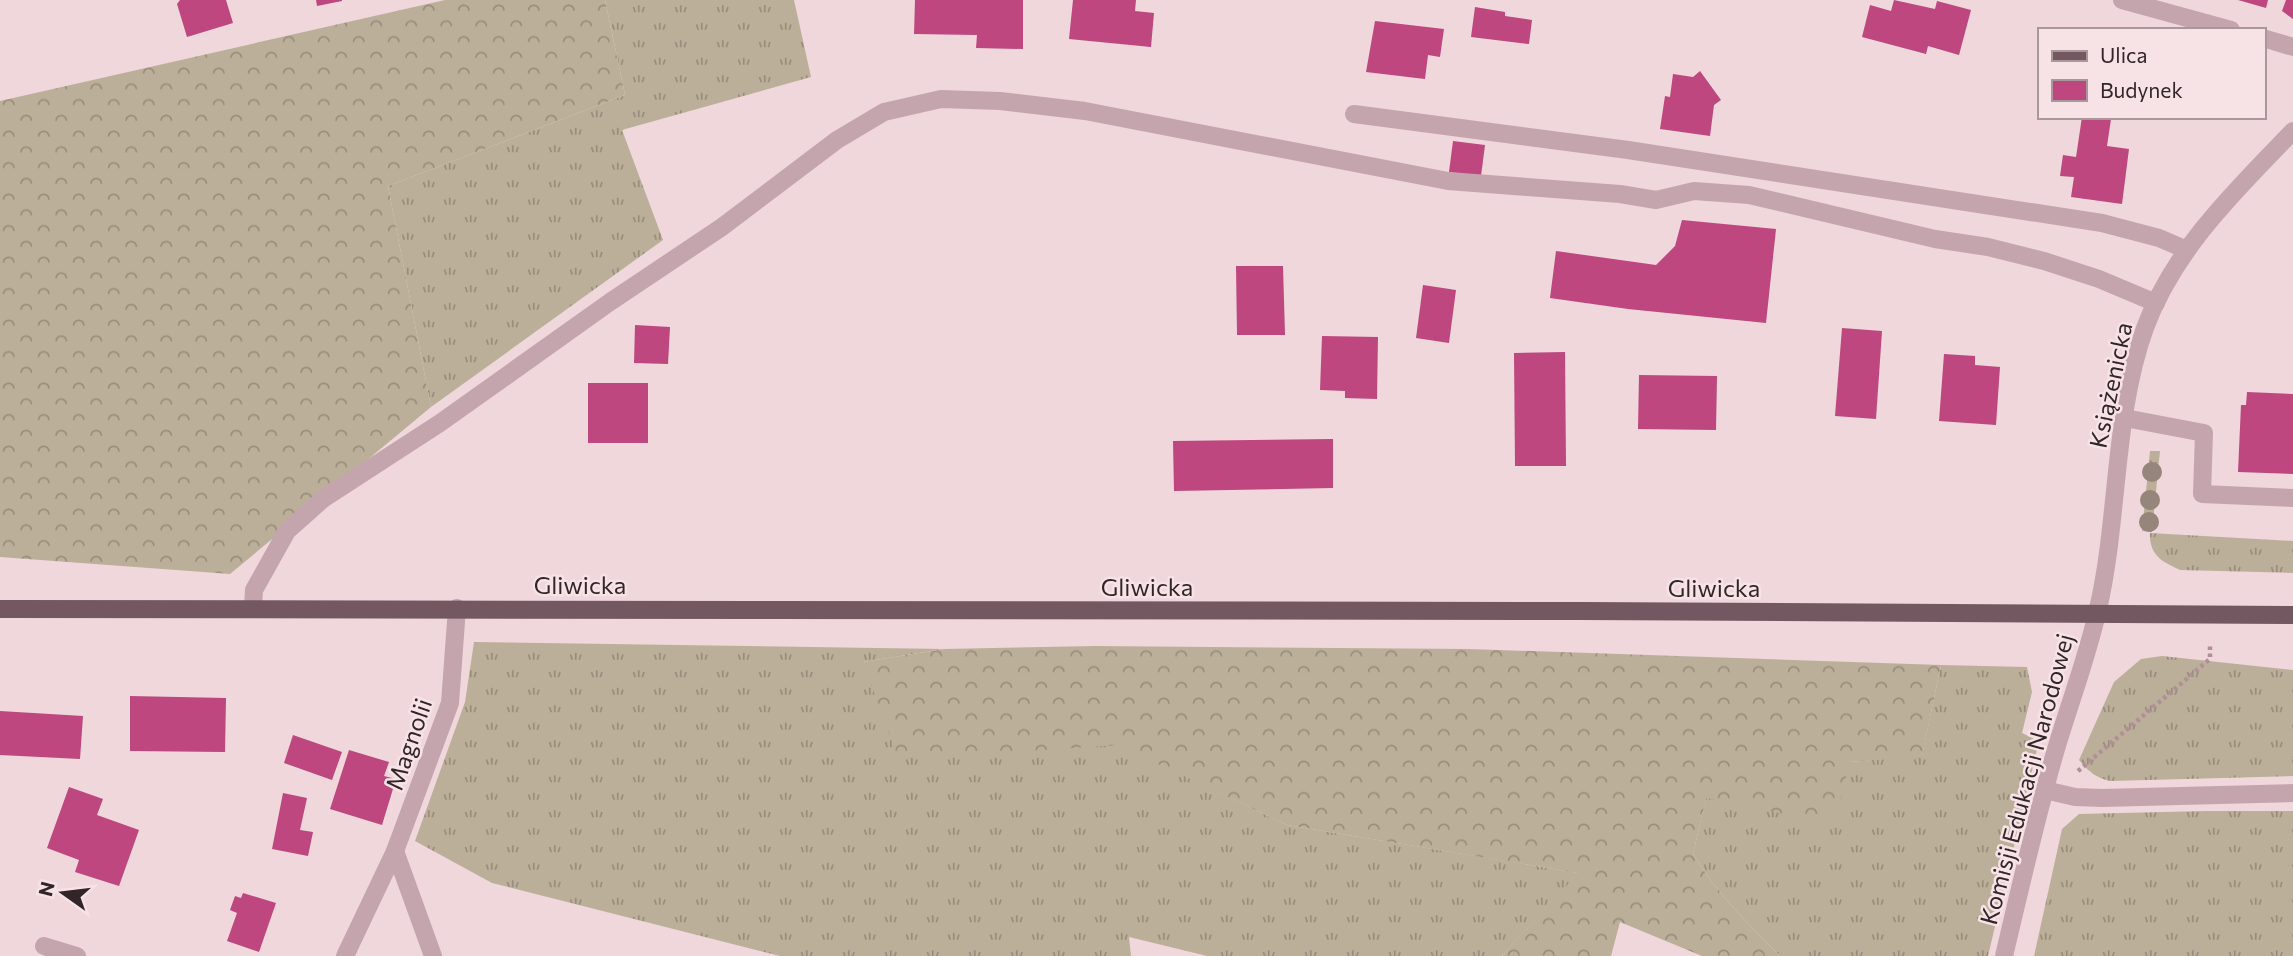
<svg xmlns="http://www.w3.org/2000/svg" width="2293" height="956" font-family="Commissioner,sans-serif">
<defs>
<pattern id="grass-tufts" width="24" height="20" patternUnits="userSpaceOnUse" patternTransform="scale(1.75)"><rect width="24" height="20" fill="#bcaf99"/><path d="M3 7l-1-3M5 7V3M7 7l1-3M15 17l-1-3M17 17v-4M19 17l1-3" fill="none" stroke="#998e7d"/></pattern>
<pattern id="forest-crowns" width="20" height="18" patternUnits="userSpaceOnUse" patternTransform="scale(1.75)"><rect width="20" height="18" fill="#bcaf99"/><path d="M2 6a3 3 0 1 1 6 0M12 15a3 3 0 1 1 6 0" fill="none" stroke="#998e7d"/></pattern>
</defs>
<rect width="100%" height="100%" fill="#efd7dc"/>
<g fill="url(#grass-tufts)">
<polygon points="605,0 794,0 811,77 622,130 663,240 431,407 388,186 625,95"/>
<polygon points="2150,451 2160,451 2152,532 2142,531"/>
<path d="M2150,533L2293,541V573L2180,570C2162,562 2149,555 2150,533Z"/>
<polygon points="474,642 944,649 863,662 1119,744 1287,825 1579,873 1502,956 1207,956 1129,937 1131,956 780,956 492,883 415,841 465,702"/>
<path d="M2162,656L2293,670V776L2110,781C2096,778 2088,771 2079,760L2114,682L2141,659Z"/>
<path d="M1941,665L2027,667L2032,692L2022,733L2039,741L1988,956H1780C1748,924 1717,893 1693,854L1706,797L1850,762L1922,755Z"/>
<polygon points="2206,811 2293,811 2293,956 2034,956 2062,829 2079,814"/>
</g>
<g fill="url(#forest-crowns)">
<polygon points="445,0 605,0 625,95 388,186 431,407 230,574 0,557 0,101"/>
<path d="M1095,646L1469,649L1941,665L1922,756L1850,762L1834,824L1706,798L1693,854C1717,893 1748,924 1780,956H1702L1620,922L1611,956H1502L1578,873L1287,825L1119,745L969,755H897L863,662L944,649Z"/>
</g>
<g fill="#bd477e">
<polygon points="180,0 226,0 233,23 187,37 177,4"/>
<polygon points="316,0 342,0 342,1 317,6"/>
<polygon points="915,0 1023,0 1023,49 976,48 977,35 914,34"/>
<polygon points="1073,0 1136,0 1135,11 1154,13 1151,47 1069,39"/>
<polygon points="1894,0 1935,9 1937,1 1971,10 1959,55 1928,46 1926,54 1862,37 1870,5 1891,11"/>
<polygon points="2238,0 2268,0 2266,8"/>
<polygon points="2286,0 2293,0 2293,19 2282,11"/>
<polygon points="1475,7 1505,12 1505,16 1532,20 1529,44 1471,37"/>
<polygon points="1375,21 1444,29 1440,57 1428,55 1425,79 1366,72"/>
<polygon points="1700,71 1721,100 1714,105 1710,136 1660,129 1665,96 1670,97 1673,74 1693,77"/>
<polygon points="2082,117 2111,119 2107,146 2129,149 2122,204 2071,197 2074,177 2060,176 2063,155 2076,157"/>
<polygon points="1453,141 1485,145 1481,176 1449,172"/>
<polygon points="1682,220 1776,229 1766,323 1628,309 1550,298 1556,251 1656,265 1675,246"/>
<polygon points="1236,266 1283,266 1285,335 1237,335"/>
<polygon points="1423,285 1456,290 1449,343 1416,338"/>
<polygon points="635,325 670,327 668,364 634,363"/>
<polygon points="1842,328 1882,331 1876,419 1835,416"/>
<polygon points="1322,336 1378,337 1377,399 1345,398 1345,391 1320,390"/>
<polygon points="1565,352 1566,466 1515,466 1514,353"/>
<polygon points="1944,354 1975,356 1975,365 2000,367 1996,425 1939,421"/>
<polygon points="1639,375 1717,376 1716,430 1638,429"/>
<rect x="588" y="383" width="60" height="60"/>
<polygon points="2247,392 2293,394 2293,474 2238,472 2241,405 2246,405"/>
<polygon points="1333,439 1333,488 1174,491 1173,441"/>
<polygon points="130,696 226,698 225,752 130,751"/>
<polygon points="0,711 83,716 80,759 0,755"/>
<polygon points="293,735 342,752 332,780 284,763"/>
<polygon points="349,750 389,762 384,776 396,779 382,825 330,809"/>
<polygon points="69,787 103,799 97,815 139,830 119,886 75,872 79,860 47,848"/>
<polygon points="283,793 307,798 300,830 313,832 308,856 272,849"/>
<polygon points="243,893 276,903 259,952 227,941 237,913 230,910 235,896 241,898"/>
</g>
<g fill="none" stroke-linecap="round" stroke-linejoin="round">
<polyline stroke="#b18f98" stroke-width="4.5" stroke-dasharray="3.5 3.5" stroke-linecap="butt" points="2078,771 2210,659 2210,644"/>
<g stroke="#c5a5ad" stroke-width="18">
<polyline points="1354,114 1628,150 2102,223 2159,238 2187,250"/>
<polyline points="2125,418 2204,433 2202,494 2293,498"/>
<polyline points="253,608 254,590 287,531 323,499 440,423 610,302 722,227 837,140 884,112 941,99 1000,101 1085,111 1448,181 1620,194 1656,200 1694,191 1749,195 1935,239 1988,247 2044,261 2099,279 2156,303"/>
<polyline points="2045,790 2075,797 2102,798 2293,793"/>
<polyline points="44,946 77,956"/>
</g>
<g stroke="#c5a5ad" stroke-width="18">
<polyline points="2122,0 2231,30"/>
<polyline points="2263,38 2293,47"/>
<polyline points="395,851 433,956"/>
<polyline points="345,956 395,851 450,703 457,608"/>
<path d="M2004,956C2020,889 2035,822 2054,756C2068,707 2087,659 2098,609C2119,519 2113,416 2145,328C2174,249 2236,190 2293,131"/>
</g>
<polyline stroke="#735761" stroke-width="18" points="0,609 1581,611 2293,615"/>
</g>
<g fill="#96857b">
<circle cx="2152" cy="472" r="10"/>
<circle cx="2150" cy="500" r="10"/>
<circle cx="2149" cy="522" r="10"/>
</g>
<g text-anchor="middle" dominant-baseline="central" stroke-width="5" stroke-linejoin="round" paint-order="stroke">
<g font-size="24" fill="#32252a" stroke="#f7e3e6">
<text transform="translate(2110 385) rotate(-78)">Książenicka</text>
<text x="580" y="584">Gliwicka</text>
<text x="1147" y="586">Gliwicka</text>
<text x="1714" y="587">Gliwicka</text>
<text transform="translate(408 744) rotate(-71)">Magnolii</text>
<text transform="translate(2026 779) rotate(-75)">Komisji Edukacji Narodowej</text>
</g>
</g>
<rect x="2038" y="28" width="228" height="91" fill="#f7e3e6" stroke="#a8979b" stroke-width="2"/>
<rect x="2052" y="51" width="35" height="10" fill="#735761" stroke="#a8979b" stroke-width="2"/>
<text x="2100" y="63" font-size="21" fill="#32252a">Ulica</text>
<rect x="2052" y="80" width="35" height="21" fill="#bd477e" stroke="#a8979b" stroke-width="2"/>
<text x="2100" y="98" font-size="21" fill="#32252a">Budynek</text>
<g transform="translate(63 893) rotate(284)" stroke="#f7e3e6" stroke-width="5" paint-order="stroke">
<path d="M0-5L12 26L0 18L-12 26Z" fill="#32252a"/>
<text y="-10" font-size="19" font-weight="bold" text-anchor="middle" fill="#32252a">N</text>
</g>
</svg>
